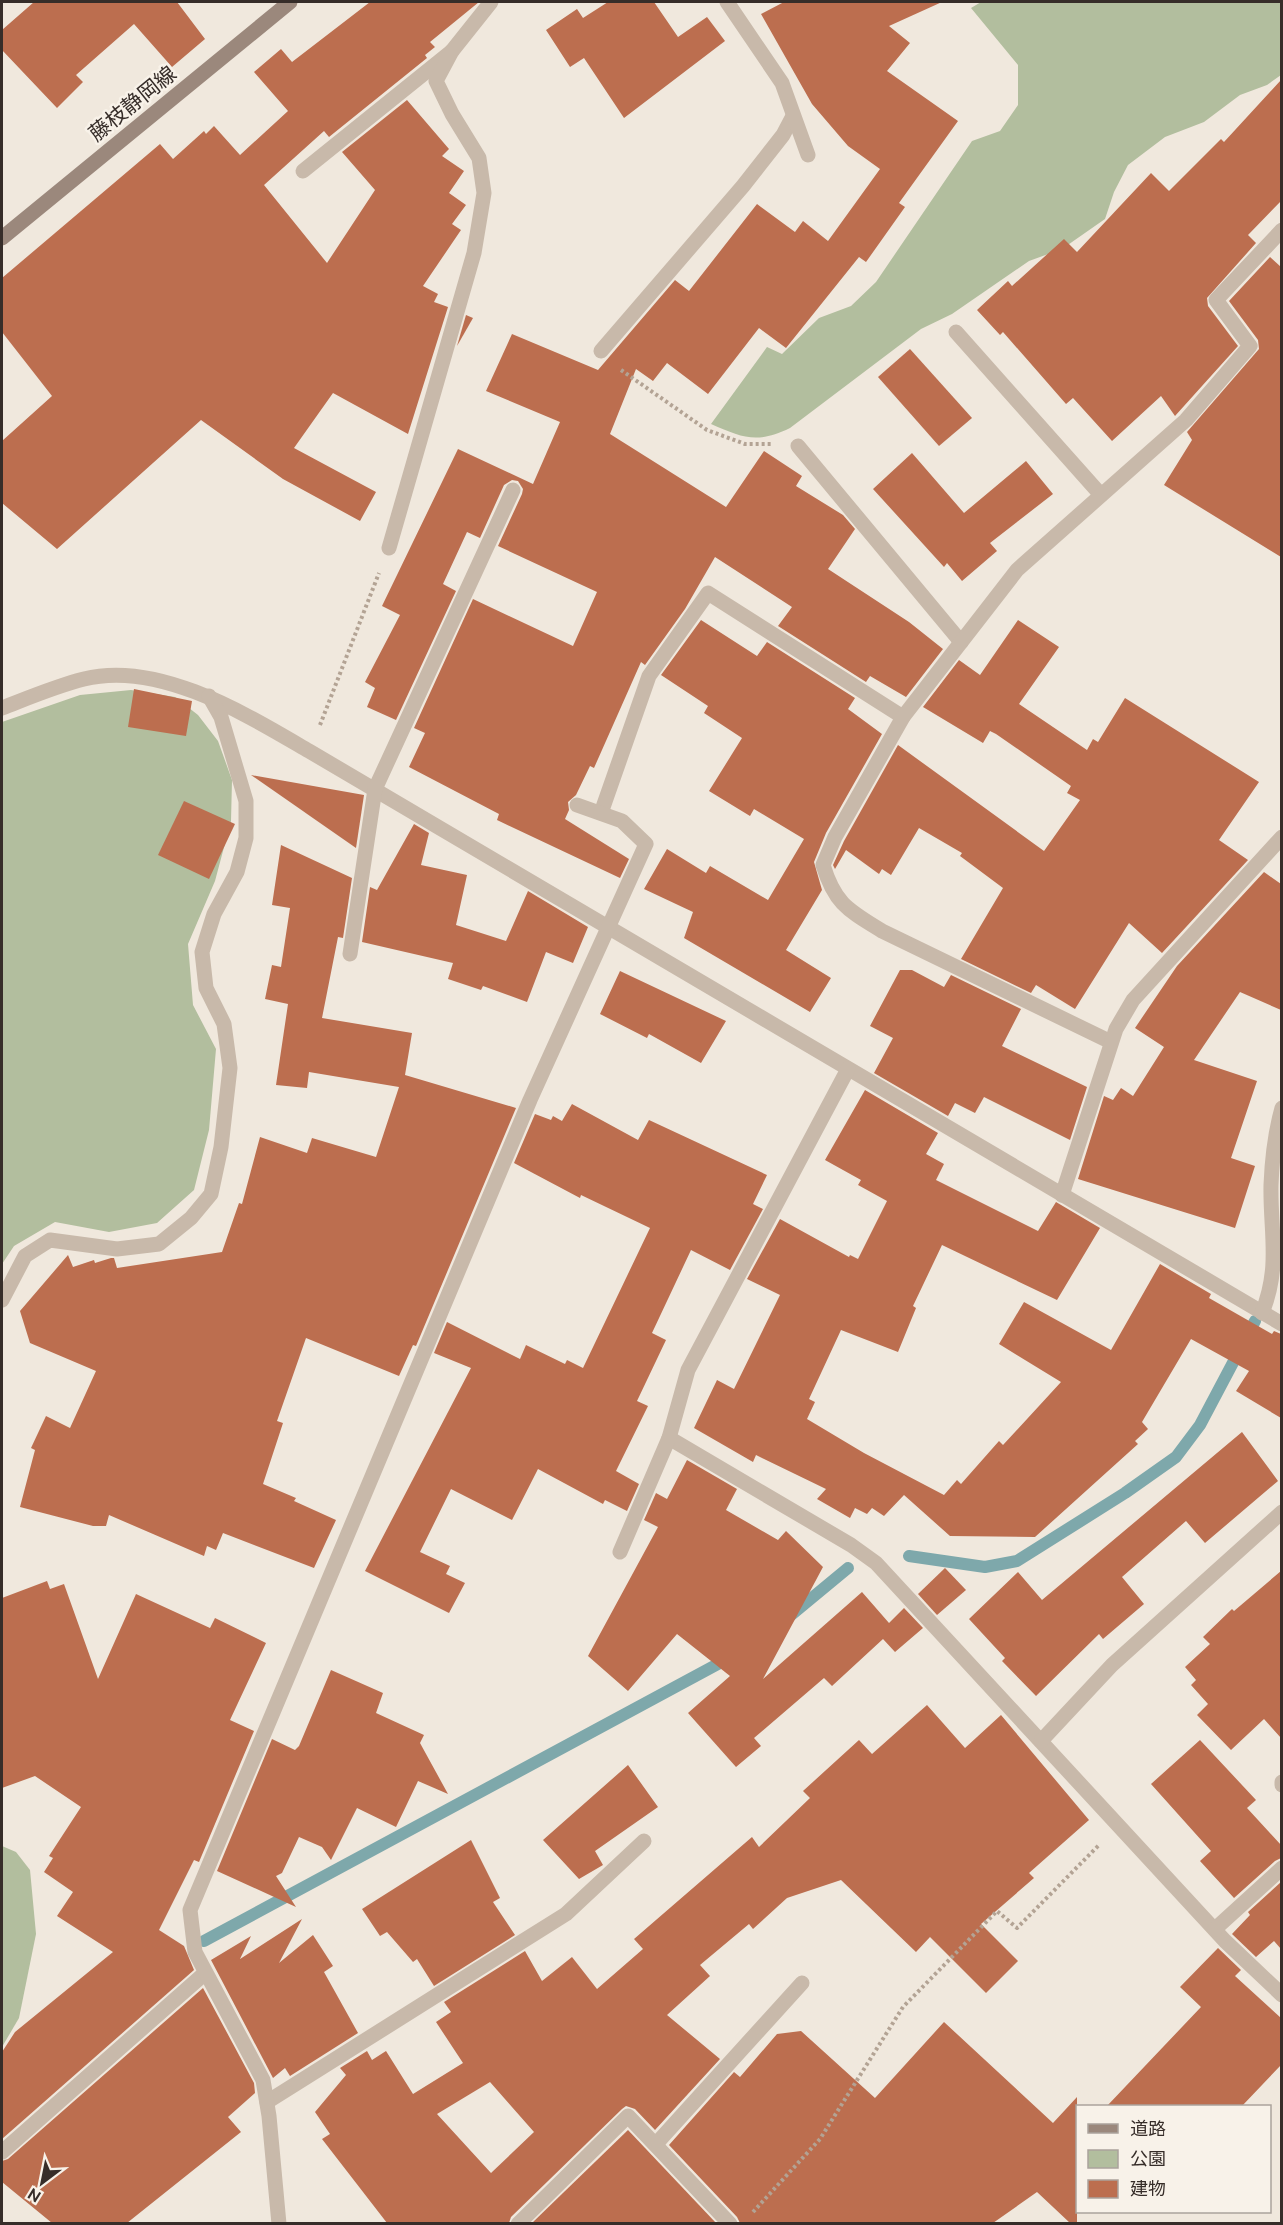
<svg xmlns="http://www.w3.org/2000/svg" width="1283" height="2225" font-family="Ubuntu,'Noto Sans JP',sans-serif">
<rect width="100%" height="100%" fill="#f0e8dd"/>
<g fill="#b2be9e">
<path d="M981,2H1281V75L1267,85L1240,95L1204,122L1165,137L1128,165L1114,192L1105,219L1062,249L1029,261L952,314L921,329L790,428C757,444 743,438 711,424L767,347L782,354L819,318L851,306L876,282L972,141L1000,131L1018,105V65L971,8Z"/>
<polygon points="131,690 175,697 198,715 218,741 232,780 231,821 215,881 188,944 193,1005 216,1049 209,1130 194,1190 157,1223 109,1232 55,1222 14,1246 2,1264 2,722 80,695"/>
<polygon points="2,1846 16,1852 30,1870 36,1934 19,2018 2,2047"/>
</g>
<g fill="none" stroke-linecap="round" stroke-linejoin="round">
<g stroke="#7ea8ab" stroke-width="12">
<polyline points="909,1556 985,1567 1017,1561 1125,1493 1176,1457 1200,1425 1255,1321"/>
<polyline points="790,1616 848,1568"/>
<polyline points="204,1941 729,1658"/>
</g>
</g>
<g fill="#bc6e4f" fill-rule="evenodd">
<polygon points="34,2 177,2 205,39 172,67 134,24 76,75 83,82 57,108 2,50 2,30"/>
<polygon points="370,2 479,2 430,42 435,47 425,55 427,58 329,137 324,131 264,185 327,263 375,190 342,152 407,100 449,149 442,156 464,171 449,193 466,205 452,224 461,230 423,286 438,294 434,302 448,307 408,434 333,393 294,448 376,492 360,521 283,479 201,420 57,549 2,503 2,441 52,396 2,332 2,278 160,144 173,159 204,131 206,134 214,126 240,155 288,111 254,72 281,49 292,62"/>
<polygon points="608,2 654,2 678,37 707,17 725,41 624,118 584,58 570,67 546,30 577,9 583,18"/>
<polygon points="784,2 942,2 889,26 910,43 887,71 958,121 899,203 905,207 866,262 859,257 786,348 759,328 708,394 667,363 653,381 636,369 610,434 726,507 764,451 802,476 796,486 843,515 855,529 828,569 909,622 943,649 906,697 870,676 866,682 778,626 792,607 715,557 685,609 645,665 641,662 594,768 590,766 576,795 568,802 569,810 565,819 629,859 620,878 497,820 499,814 409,767 425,733 414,728 473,599 573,646 597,592 498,546 522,494 523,489 518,481 512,480 504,485 480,538 467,532 443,584 456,591 396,720 367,707 375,688 365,682 400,615 382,606 458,449 533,484 560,422 486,391 512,334 598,370 675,280 689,291 757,204 795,232 803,221 828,241 880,169 848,146 812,104 761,14"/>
<polygon points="1281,80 1281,201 1248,235 1256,243 1207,298 1208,306 1238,346 1175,416 1161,396 1112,441 1073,398 1066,404 1003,332 1000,335 977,310 1008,281 1012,286 1064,239 1077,252 1151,173 1169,191 1221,139 1224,142"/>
<polygon points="1270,257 1281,267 1281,557 1164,485 1192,440 1187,432 1259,349 1258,340 1229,301"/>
<polygon points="466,315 473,318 457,346"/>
<polygon points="910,349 972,418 939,446 878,377"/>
<polygon points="912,453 964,513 1026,461 1053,494 990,543 997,551 962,581 947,563 944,567 873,489"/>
<polygon points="701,620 757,656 767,642 855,698 848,709 882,734 826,833 814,862 822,890 786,950 831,978 810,1012 684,938 693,912 644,889 667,849 706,873 710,866 768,900 804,839 754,809 750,816 709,791 742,738 704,713 708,706 661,675"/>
<polygon points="1018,620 1059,647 1019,704 1087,750 1093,739 1098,742 1125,698 1259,782 1219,840 1248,860 1162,953 1129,923 1075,1009 1036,985 1031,993 961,959 1003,888 960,856 962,853 919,828 891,875 882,869 879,874 846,850 835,869 833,865 844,841 898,745 1044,851 1080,800 1067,793 1071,786 996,734 990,731 983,743 923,707 959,660 980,675"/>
<polygon points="134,689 192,701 186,736 128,727"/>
<polygon points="251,775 364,795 356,848"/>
<polygon points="184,801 235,824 209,879 158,855"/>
<polygon points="414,824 429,833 421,865 467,875 456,925 506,941 528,891 588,927 573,963 546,952 527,1002 483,986 481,990 448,979 453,963 362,942 370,887 377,890"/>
<polygon points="281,845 352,878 343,938 338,937 322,1018 412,1033 405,1075 516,1108 416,1346 413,1345 399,1376 306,1338 277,1421 283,1423 263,1484 296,1498 294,1501 336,1520 314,1568 223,1533 216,1550 207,1546 204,1556 109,1515 106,1526 93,1526 20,1507 35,1450 31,1448 46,1416 70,1428 96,1371 30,1343 20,1311 68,1255 73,1267 94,1260 95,1263 111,1258 114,1258 117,1268 222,1252 239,1203 242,1204 260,1137 307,1153 312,1138 376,1157 399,1087 309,1072 307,1088 276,1085 288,1004 265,999 272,965 281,967 290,908 272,905"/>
<polygon points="1264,872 1281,884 1281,1010 1240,992 1194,1060 1257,1081 1231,1158 1255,1166 1235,1228 1078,1179 1104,1096 1113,1100 1121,1088 1133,1096 1164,1047 1135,1028 1177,966"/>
<polygon points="900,970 912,970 944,987 951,975 1021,1009 1002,1046 1087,1087 1070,1140 984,1097 975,1113 955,1103 948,1116 874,1073 893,1038 870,1026"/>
<polygon points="620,971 726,1021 701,1063 649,1034 647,1038 600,1014"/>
<polygon points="865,1090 938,1133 926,1154 944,1164 936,1180 1038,1231 1056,1202 1100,1228 1057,1300 942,1245 913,1306 916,1308 898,1352 841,1330 809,1399 815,1402 807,1419 864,1453 944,1495 957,1480 961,1484 999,1441 1003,1445 1061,1382 999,1344 1024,1302 1111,1350 1160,1264 1211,1294 1209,1298 1272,1334 1274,1331 1281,1334 1281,1418 1236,1391 1249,1371 1191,1339 1142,1422 1148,1429 1135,1441 1138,1444 1035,1537 950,1536 904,1495 884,1516 872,1508 867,1514 855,1508 850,1518 817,1499 826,1489 756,1455 753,1462 694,1428 717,1380 734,1389 780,1295 747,1279 780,1219 849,1257 850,1255 858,1259 887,1201 858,1185 861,1180 825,1160"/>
<polygon points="572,1104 638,1140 649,1120 767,1175 753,1204 763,1209 730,1270 691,1250 652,1333 666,1340 637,1401 648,1406 616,1471 639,1484 627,1511 605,1500 603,1504 538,1469 512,1520 451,1489 420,1552 450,1566 446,1574 465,1583 449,1613 365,1571 471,1368 434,1353 447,1322 520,1359 526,1345 565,1364 567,1360 583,1368 650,1228 581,1195 580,1198 514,1163 535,1114 551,1120 553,1116 562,1121"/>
<polygon points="1242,1432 1278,1481 1205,1543 1186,1521 1122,1577 1144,1604 1103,1639 1099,1634 1036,1696 1002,1661 1005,1658 969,1619 1018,1572 1042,1600"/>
<polygon points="687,1460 737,1489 726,1510 778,1540 786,1531 823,1567 763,1679 862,1592 889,1623 904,1608 923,1628 895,1652 883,1639 832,1686 824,1678 754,1738 761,1746 736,1767 688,1713 730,1676 677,1634 628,1691 588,1656 658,1527 644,1520 656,1493 667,1499"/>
<polygon points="945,1568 966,1590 937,1615 918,1594"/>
<polygon points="1281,1571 1281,1738 1264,1719 1231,1750 1197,1715 1208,1704 1191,1685 1196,1680 1185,1667 1210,1644 1203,1637 1232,1609 1234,1611"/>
<polygon points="47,1581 50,1589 64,1584 98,1679 136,1594 210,1628 215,1618 266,1643 230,1720 254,1731 199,1862 194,1860 159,1930 184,1946 194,1970 2,2139 2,2052 15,2032 113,1952 57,1916 73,1892 44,1872 53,1858 49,1856 81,1807 35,1776 2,1788 2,1598"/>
<polygon points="331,1670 383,1693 376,1713 424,1735 420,1743 448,1794 418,1781 396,1827 357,1808 331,1860 322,1847 299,1837 282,1873 276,1876 296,1907 217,1871 272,1739 295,1750 299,1746"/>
<path d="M927,1705L965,1748L1001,1715L1089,1820L1029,1873L1034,1878L981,1924L1018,1961L986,1993L930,1937L916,1952L841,1880L787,1898L753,1929L749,1924L700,1965L710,1976L667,2015L720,2059L655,2130L635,2109L626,2106L622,2109L511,2217L509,2223H387L322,2139L330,2134L315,2112L346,2075L340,2068L367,2051L372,2060L386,2051L413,2094L463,2063L436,2022L451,2012L444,2002L525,1951L542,1981L572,1957L597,1989L643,1949L634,1939L752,1837L759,1847L810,1798L803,1791L859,1740L872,1754ZM490,2082L534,2132L491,2173L437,2114Z"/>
<polygon points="1200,1740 1256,1800 1247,1808 1281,1845 1281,1858 1275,1861 1234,1898 1200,1861 1211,1851 1151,1784"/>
<polygon points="628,1765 658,1807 595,1851 603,1865 579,1879 543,1840"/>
<polygon points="471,1840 500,1898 493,1902 515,1935 434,1986 417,1959 413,1962 387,1932 380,1936 362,1909"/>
<polygon points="1281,1882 1281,1949 1274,1941 1256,1957 1232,1934 1250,1915 1248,1912"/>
<polygon points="302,1919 279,1963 313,1935 333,1966 324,1972 358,2033 290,2076 285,2068 273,2078 211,1960 251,1936 240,1959"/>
<polygon points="1218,1948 1241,1970 1235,1976 1281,2018 1281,2065 1242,2106 1107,2106 1201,2007 1180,1987"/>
<polygon points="203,1988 254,2083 255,2093 228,2117 241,2132 127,2223 52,2223 2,2182 2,2161 8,2159"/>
<polygon points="944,2022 1053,2123 1077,2097 1077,2223 1070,2223 1037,2192 993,2223 740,2223 737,2217 669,2145 734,2072 740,2077 777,2034 801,2031 875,2098"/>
<polygon points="628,2130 716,2223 532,2223"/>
</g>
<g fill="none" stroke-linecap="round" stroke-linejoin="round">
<g stroke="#b3a394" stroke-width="4" stroke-dasharray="3 3" stroke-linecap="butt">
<polyline points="621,370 707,430 745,444 772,444"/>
<polyline points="320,725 379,573"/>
<polyline points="753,2212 820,2139 903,2007 997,1911 1017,1928 1099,1845"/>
</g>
<g stroke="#c8b9aa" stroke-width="15">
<polyline points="303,171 452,51"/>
<polyline points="956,332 1101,495"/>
<polyline points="601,351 743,186 783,135 793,116"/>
</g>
<g stroke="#c8b9aa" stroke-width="15">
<polyline points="727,2 782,83 808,155"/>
<polyline points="798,446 961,642"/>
<polyline points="389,548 474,253 484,193 479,158 452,114 436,81 452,51 491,2"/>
<path d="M2,708C28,698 56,686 84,679C159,660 247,715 309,751L1282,1324"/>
<polyline points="601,813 649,676 708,593 903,717"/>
<polyline points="350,954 375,789 513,490"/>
<path d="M1111,1042L882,931C848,910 835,904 823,865L835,837L903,717L1017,570L1186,420L1250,346L1216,300L1282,230"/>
<polyline points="1062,1195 1116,1029 1133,1000 1282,837"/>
<polyline points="2,1300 25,1256 50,1240 117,1249 159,1244 191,1218 211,1194 221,1147 230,1068 224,1024 206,988 202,952 214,914 237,872 246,838 246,801 221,717 209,696"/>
<path d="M1262,1313C1281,1266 1270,1232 1271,1185C1272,1160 1275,1133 1282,1108"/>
<polyline points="669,1438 851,1545 876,1563 1225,1941 1282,1995"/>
<polyline points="620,1552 669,1438 688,1370 848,1069"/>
<polyline points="1041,1741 1112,1665 1282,1512"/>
<polyline points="1282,1782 1282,1785"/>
<polyline points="1215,1929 1282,1868"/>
<polyline points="267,2102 566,1914 644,1841"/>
<polyline points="656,2144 802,1983"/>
<polyline points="2,2152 204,1974"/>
<polyline points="279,2224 269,2116 263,2080 195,1952 190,1910 530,1100 646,844 622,821 577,805"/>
<polyline points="518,2224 628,2116 730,2224"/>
</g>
<polyline stroke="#9b887c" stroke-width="15" points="2,238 290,2"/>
</g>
<g text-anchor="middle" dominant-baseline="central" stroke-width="5" stroke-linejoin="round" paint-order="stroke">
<g font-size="21" fill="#362d29" stroke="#f8f2e9">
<text transform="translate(132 103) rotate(-39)">藤枝静岡線</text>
</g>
</g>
<rect width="1283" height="2225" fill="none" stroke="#362d29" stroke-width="6"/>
<rect x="1076" y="2105" width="195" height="108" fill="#f8f2e9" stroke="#aaa39c" stroke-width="1.5"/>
<rect x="1088" y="2124" width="30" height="9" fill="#9b887c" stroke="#aaa39c" stroke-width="1.5"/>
<text x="1130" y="2135" font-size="18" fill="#362d29">道路</text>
<rect x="1088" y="2150" width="30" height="18" fill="#b2be9e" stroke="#aaa39c" stroke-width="1.5"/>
<text x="1130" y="2165" font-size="18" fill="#362d29">公園</text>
<rect x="1088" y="2180" width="30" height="18" fill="#bc6e4f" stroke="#aaa39c" stroke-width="1.5"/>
<text x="1130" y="2195" font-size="18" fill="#362d29">建物</text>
<g transform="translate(42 2183) rotate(212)" stroke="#f8f2e9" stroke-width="4.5" paint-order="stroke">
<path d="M0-4.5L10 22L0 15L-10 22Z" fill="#362d29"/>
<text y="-9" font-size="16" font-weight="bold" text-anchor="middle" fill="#362d29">N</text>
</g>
</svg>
